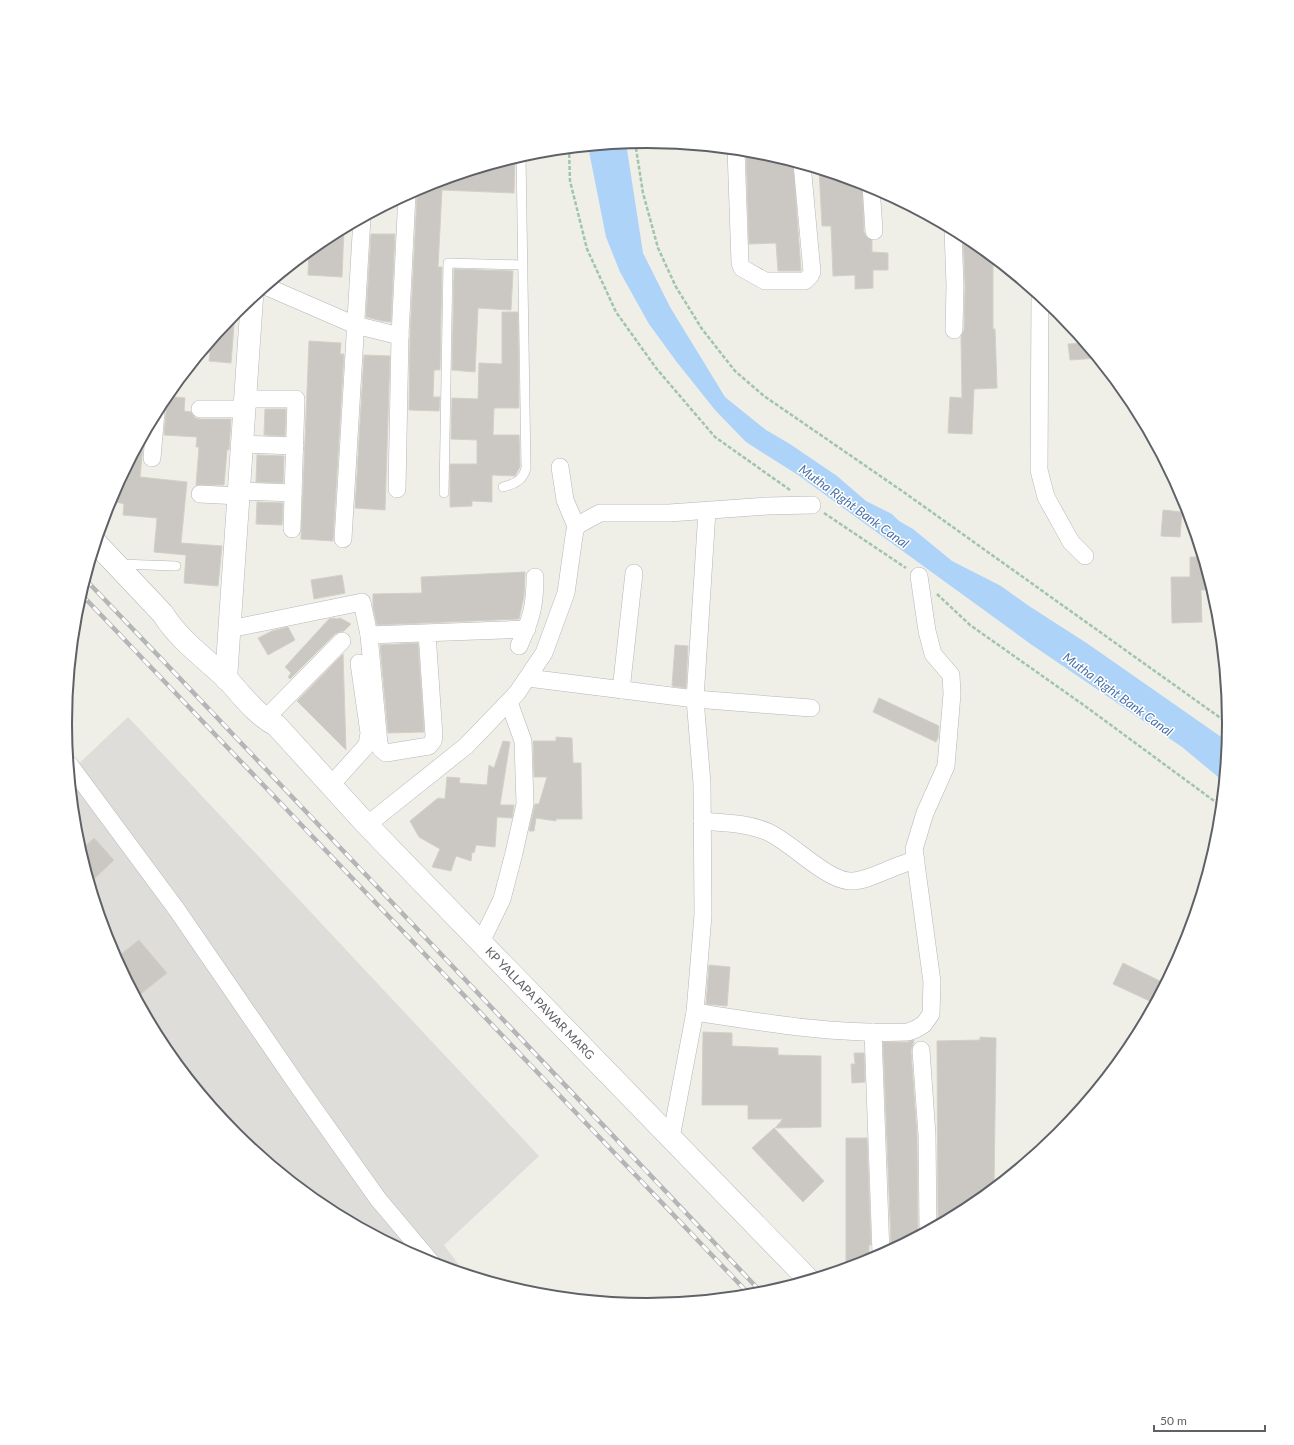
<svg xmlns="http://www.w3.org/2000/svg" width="1294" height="1445" font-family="Lato,sans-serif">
<rect width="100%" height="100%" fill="#efeee7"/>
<polygon fill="#deddd9" points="128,717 539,1156 444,1245 464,1272 424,1260 323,1206 235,1134 163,1046 109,945 76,836 70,772"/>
<polygon fill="#aed3f8" points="626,143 643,253 670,307 725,397 766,430 790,444 837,476 866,501 892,514 899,521 913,529 952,561 1001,586 1029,606 1088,644 1227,741 1223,781 1182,747 1032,645 798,475 746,442 715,410 676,361 649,324 620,272 606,237 588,146"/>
<g fill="#cbc8c4" stroke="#d3d0c6">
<polygon points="746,150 761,152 793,161 801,271 778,271 776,243 749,244"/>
<polygon points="515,157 514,193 442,190 438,267 442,267 440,370 434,370 433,397 440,397 439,411 409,410 410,336 417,194 416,189 424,185"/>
<polygon points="819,169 862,182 864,232 866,236 872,240 872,252 888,253 888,270 873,270 873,288 855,289 855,275 833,276 831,226 822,226"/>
<polygon points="344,228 342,277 308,275 309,250 324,238"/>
<polygon points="371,234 395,234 391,322 382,321 366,317"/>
<polygon points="963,235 971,239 993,257 993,329 995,329 997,388 974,389 972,434 948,433 950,397 962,398 961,337 964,330 965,286"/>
<polygon points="454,269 513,271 511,310 478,308 475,372 452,370"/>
<polygon points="235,312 231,363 209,361 211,341"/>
<polygon points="502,312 518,312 519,408 494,408 493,435 519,435 520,467 515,476 492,475 492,502 472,501 472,506 450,507 450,464 477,464 477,440 451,439 452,398 478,399 479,363 502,364"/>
<polygon points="309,341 341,343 340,354 344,354 333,541 301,539"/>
<polygon points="1085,343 1097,358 1070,360 1068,344"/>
<polygon points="364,355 390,356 385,510 355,508"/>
<polygon points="165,396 185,398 184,411 191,412 195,418 200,419 231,419 229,450 227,450 224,485 196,485 199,447 196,447 197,437 164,435 166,412 165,407 161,403"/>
<polygon points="265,409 286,409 285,436 264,435"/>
<polygon points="144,435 140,477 187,482 181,543 222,546 218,586 184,583 186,555 154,552 157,518 123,515 124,504 109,500"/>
<polygon points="257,455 284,456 283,483 256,482"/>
<polygon points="257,502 283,503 282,525 256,524"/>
<polygon points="1163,510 1182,512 1180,537 1161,536"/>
<polygon points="1190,557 1202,557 1212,590 1201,590 1202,622 1172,623 1171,577 1190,577"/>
<polygon points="525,572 524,596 519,619 377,625 373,607 373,594 422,593 421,577"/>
<polygon points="342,575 345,593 314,599 311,580"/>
<polygon points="334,618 336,619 340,618 351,624 344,631 339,632 335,634 290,679 288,677 291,673 285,667 329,619"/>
<polygon points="288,627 295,640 268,655 258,638 272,631"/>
<polygon points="418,643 424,732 388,733 380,645"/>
<polygon points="675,645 688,646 686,688 672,686"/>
<polygon points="343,654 346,750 297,701"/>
<polygon points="879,698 939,726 938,738 936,742 873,712"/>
<polygon points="556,737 572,738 573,763 581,763 582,819 556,819 556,821 536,818 534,831 529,831 535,804 539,804 547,777 534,777 533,741 556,741"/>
<polygon points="503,741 510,742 500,805 514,805 512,818 497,817 495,847 476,845 474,853 472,852 471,861 456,856 451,871 432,867 440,849 419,837 410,821 438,798 445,799 447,777 460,778 459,783 487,785 489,765 494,768"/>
<polygon points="94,838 114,860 90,883 81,850"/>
<polygon points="139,940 167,973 137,997 116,958"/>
<polygon points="1123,963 1164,983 1154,1003 1113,984"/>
<polygon points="709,965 730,967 727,1006 706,1004"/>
<polygon points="703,1032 732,1033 732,1046 778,1048 778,1055 821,1056 821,1127 775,1128 783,1119 748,1119 748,1105 702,1105"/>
<polygon points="980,1037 996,1038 994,1187 970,1207 938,1224 937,1041 980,1040"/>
<polygon points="914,1040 911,1051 917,1135 918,1229 919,1234 900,1244 891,1244 883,1042 908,1042"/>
<polygon points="854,1053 864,1053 865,1082 852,1083 851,1064 855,1064"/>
<polygon points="774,1128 824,1181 803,1202 752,1148"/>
<polygon points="846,1138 867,1138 871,1245 869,1245 869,1260 846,1267"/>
</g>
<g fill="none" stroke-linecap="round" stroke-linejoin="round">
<g stroke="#b4b6ba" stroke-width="10">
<g id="lane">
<path d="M503,487C514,484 523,481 526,468L521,156"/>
<polyline points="444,493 448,263 522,265"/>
<polyline points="119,564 176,566"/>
</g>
</g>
<g stroke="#b4b6ba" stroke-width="18">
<g id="street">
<polyline points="736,149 740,263 742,268 765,281 805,281 810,276 812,272 802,164"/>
<polyline points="871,186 874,231"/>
<polyline points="953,229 955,286 954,330"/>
<polyline points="265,286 355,325 400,336"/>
<polyline points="1040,296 1039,470 1046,497 1071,542 1085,556"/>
<polyline points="245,399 296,399 292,529"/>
<polyline points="200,409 244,409"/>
<polyline points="242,444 295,446"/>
<polyline points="152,458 156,412"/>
<polyline points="397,489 400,336 407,194"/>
<polyline points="239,491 293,493"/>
<polyline points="200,494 239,496"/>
<polyline points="576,526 600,513 669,513 767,506 812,505"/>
<polyline points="343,539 362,218"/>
<polyline points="230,629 362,602 369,635"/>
<polyline points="427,633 434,736 433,741 429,746 386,753 381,749 379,744 369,635 527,629"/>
<path d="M519,646C531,619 535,607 535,577"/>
<polyline points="528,678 695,699 811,708"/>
<polyline points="621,690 634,573"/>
<polyline points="271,713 342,641"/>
<polyline points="69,764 177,910 298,1086 378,1199 431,1262"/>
<polyline points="331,785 367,745 369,733 359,663"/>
<path d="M702,821C724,823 748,823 768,832C792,843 825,879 849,881C863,882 882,872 895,867C902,864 909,862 916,860"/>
<polyline points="367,825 466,746 517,693 544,653 566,593 574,536 576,526 565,500 560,467"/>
<polyline points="481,942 502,899 514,853 525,804 523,741 509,702"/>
<path d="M695,1012C766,1023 836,1035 908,1032L916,1029L924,1024L931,1014L932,982L914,849L925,813L946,766L952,694L951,675L933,654L927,631L919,576"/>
<polyline points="873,1032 881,1254"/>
<polyline points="921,1050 927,1135 928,1229"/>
<polyline points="671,1138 695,1012 703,915 702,783 695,699 707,511"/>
</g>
</g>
<g stroke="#b5b8bd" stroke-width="23">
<g id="secondary">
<path d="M96,543L163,614C179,640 205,658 227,679C242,695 256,715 276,725L367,825L808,1279"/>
<polyline points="226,679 252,298"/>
</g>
</g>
<g stroke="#9fc5ad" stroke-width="2.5" stroke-dasharray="4 2" stroke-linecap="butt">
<polyline points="635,142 643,193 658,248 676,287 702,329 735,371 764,396 905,493 1229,724"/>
<polyline points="569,148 570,181 587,249 616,312 656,368 715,437 790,490"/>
<polyline points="824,513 906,568"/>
<polyline points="937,594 970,625 1085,706 1221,806"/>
</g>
<use href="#lane" stroke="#fff" stroke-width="9"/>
<use href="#street" stroke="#fff" stroke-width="17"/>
<use href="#secondary" stroke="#fff" stroke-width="22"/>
<g stroke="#b4b5b6" stroke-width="4.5">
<g id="rail">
<path d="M85,579C312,816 536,1056 762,1293"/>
<polyline points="81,594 749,1294"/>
</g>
</g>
<use href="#rail" stroke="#fff" stroke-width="3" stroke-dasharray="9" stroke-linecap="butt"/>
</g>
<g text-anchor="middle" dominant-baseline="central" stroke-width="3" stroke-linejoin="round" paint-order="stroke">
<g font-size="12" fill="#5e6166" stroke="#fff">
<text transform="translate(540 1003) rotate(46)">KP YALLAPA PAWAR MARG</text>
</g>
<g font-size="13" font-style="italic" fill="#4c73a9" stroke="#fff">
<text transform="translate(854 506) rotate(36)">Mutha Right Bank Canal</text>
<text transform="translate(1118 694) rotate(36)">Mutha Right Bank Canal</text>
</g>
</g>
<path d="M0 0H1294V1445H0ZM72 723a575 575 0 1 1 1150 0a575 575 0 1 1-1150 0Z" fill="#fff" fill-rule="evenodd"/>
<path fill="none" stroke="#5e6166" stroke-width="2" d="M72 723a575 575 0 1 1 1150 0a575 575 0 1 1-1150 0Z"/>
<path d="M1154 1425v6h111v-6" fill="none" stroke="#5e6166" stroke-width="2"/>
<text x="1160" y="1425" font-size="12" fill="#5e6166" stroke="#ffffff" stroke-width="3" paint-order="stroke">50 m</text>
</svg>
